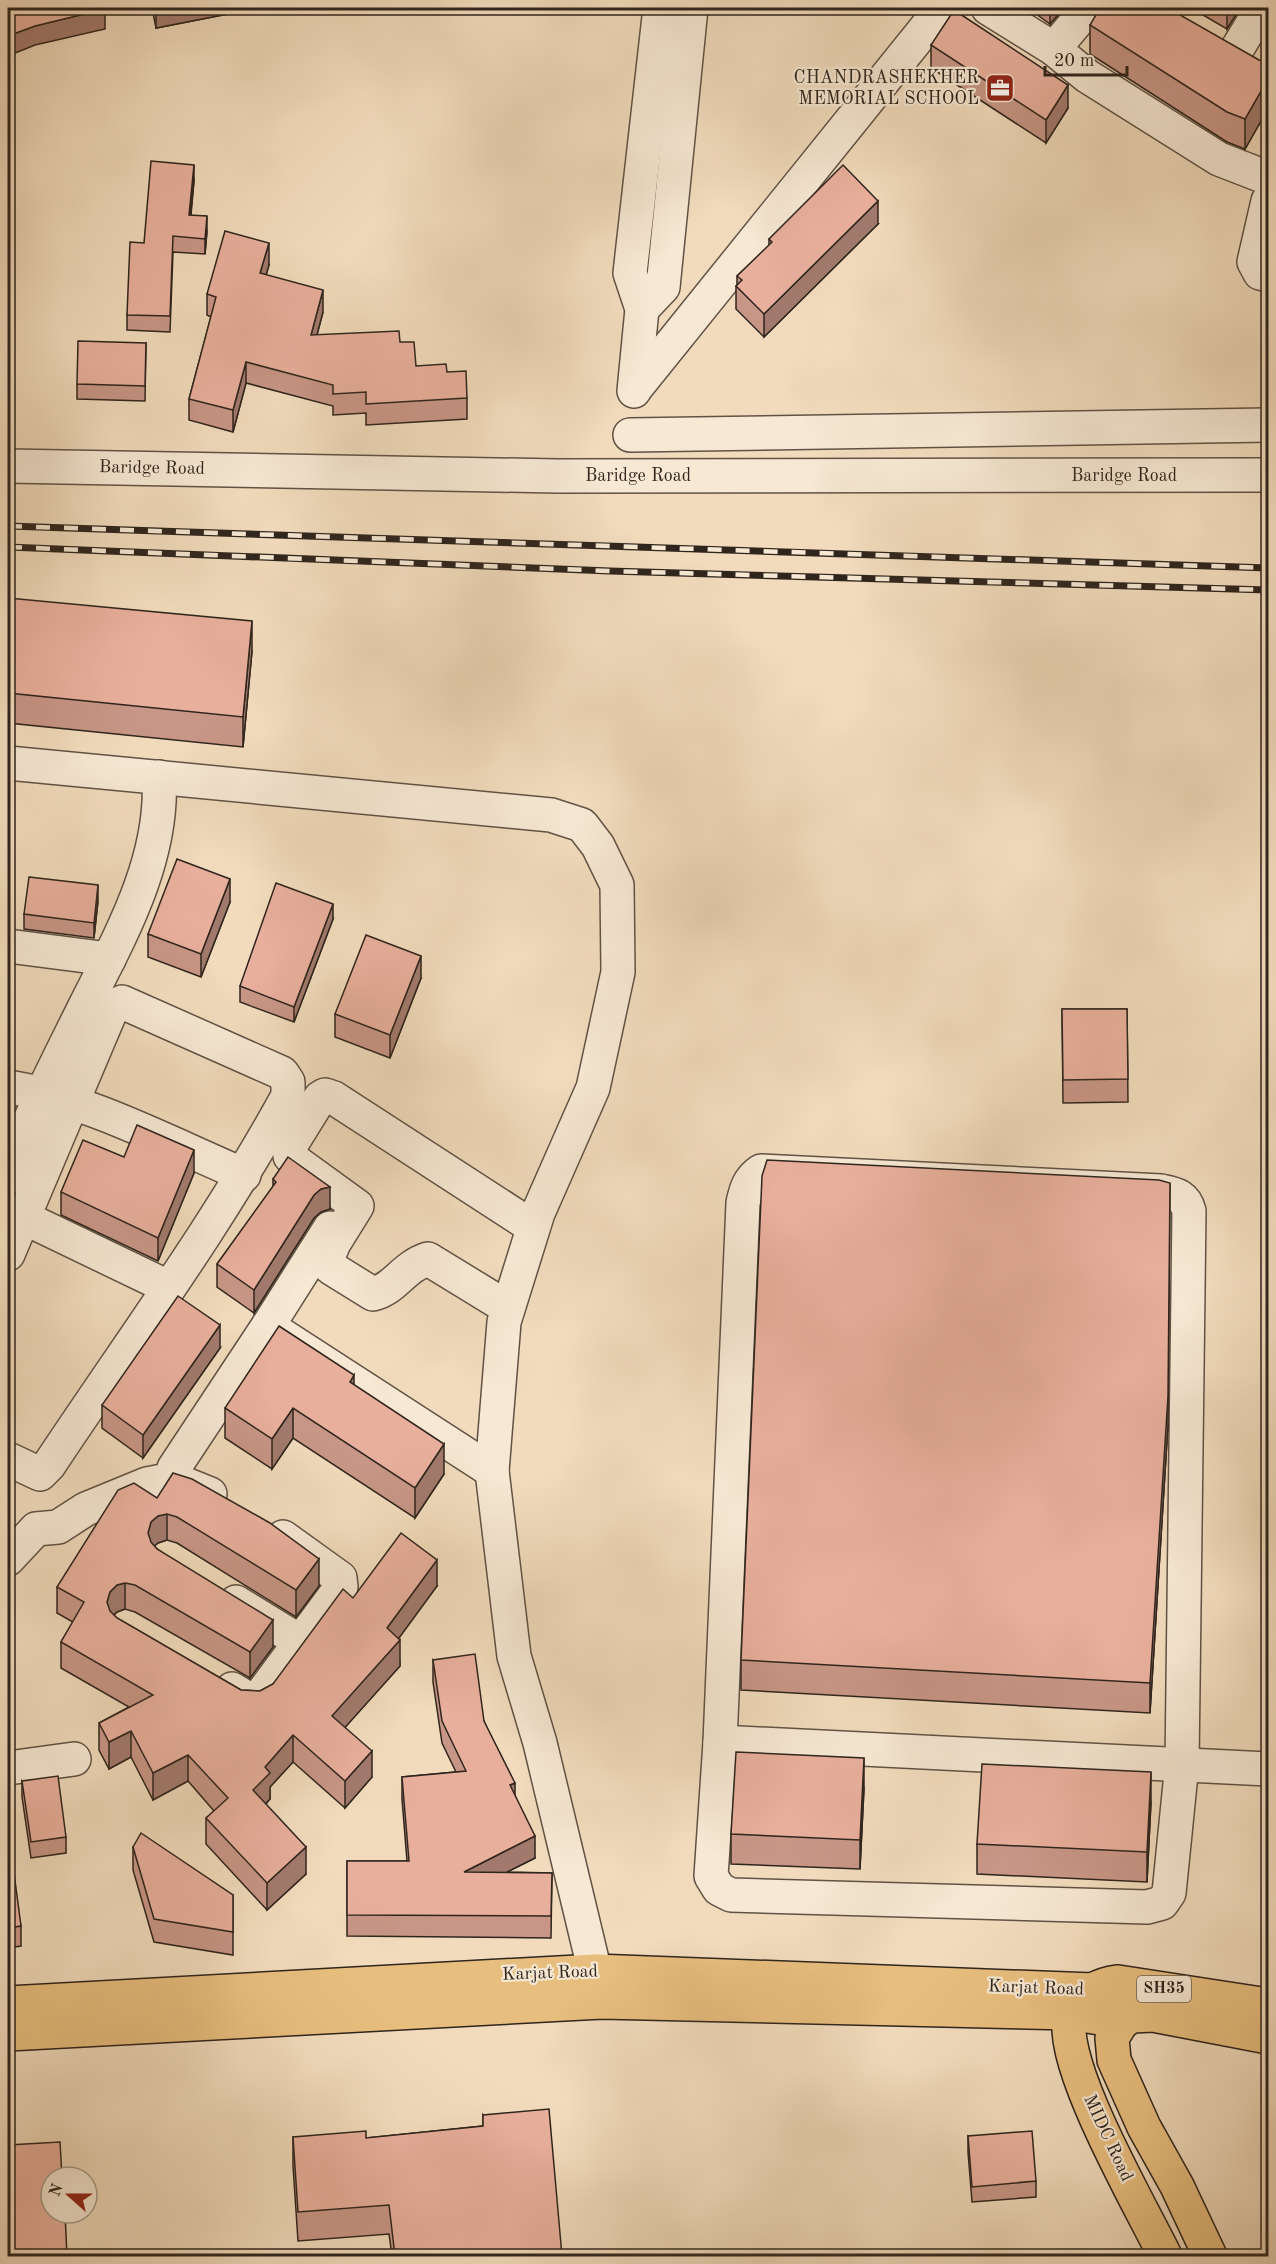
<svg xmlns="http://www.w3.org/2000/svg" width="1276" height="2264" font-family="'Old Standard TT',serif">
<rect width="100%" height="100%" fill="#f1dbbc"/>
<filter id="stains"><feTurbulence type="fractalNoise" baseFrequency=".00333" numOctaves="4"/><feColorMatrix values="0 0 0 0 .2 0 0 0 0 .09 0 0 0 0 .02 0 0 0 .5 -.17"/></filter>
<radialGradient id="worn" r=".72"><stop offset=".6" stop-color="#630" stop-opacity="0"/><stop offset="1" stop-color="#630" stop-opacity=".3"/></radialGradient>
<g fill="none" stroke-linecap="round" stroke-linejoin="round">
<g stroke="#605245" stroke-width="36">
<g id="minor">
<polyline points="988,8 1054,49 1088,8"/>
<polyline points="1054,49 1087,76 1219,159 1268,178"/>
<polyline points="1234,54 1262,8"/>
<polyline points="1268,201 1254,262 1260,273 1268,275"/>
<polyline points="642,309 663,287 691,8"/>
<polyline points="635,389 942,8"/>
<polyline points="634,391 642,309 630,273 660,8"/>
<polyline points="630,435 1268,425"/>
<polyline points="8,466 557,476 1268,475"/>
<polyline points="8,763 551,815 582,825 598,846 617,885 618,972 593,1088 538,1213 504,1322 492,1471 514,1656 540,1743 601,1997"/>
<polyline points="8,946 109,959"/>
<path d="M8,1087C84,1098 171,1144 244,1175"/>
<path d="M761,1171L1161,1191C1175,1194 1185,1195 1189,1211L1182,1764L1169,1893L1162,1903L1147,1907L731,1895L719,1889L711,1876L720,1742L743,1203C746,1189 749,1179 761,1171Z"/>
<path d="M8,1178C28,1117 58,1061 86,1004C122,933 164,858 159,777"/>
<polyline points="8,1210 168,1287"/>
<polyline points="330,1228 268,1326 492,1471"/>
<path d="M8,1254L113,1006L122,1002L282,1073L288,1082V1096C218,1224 130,1343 49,1465L40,1474L8,1459"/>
<path d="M508,1308L428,1259C403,1267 395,1289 373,1294L331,1268L327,1260L334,1243L357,1206L295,1161L290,1156L289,1148L320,1098L325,1095L334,1098L533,1227"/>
<polyline points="174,1468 268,1326"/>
<polyline points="8,1559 36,1529 58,1527 86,1509 147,1484 173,1479 210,1494"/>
<polyline points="236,1602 301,1642"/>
<polyline points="232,1689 250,1700 258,1699 341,1587 340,1578 283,1537"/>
<polyline points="720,1742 1268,1769"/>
<polyline points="8,1768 74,1759"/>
</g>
</g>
<g stroke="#2f251d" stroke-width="36">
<g id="major">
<path d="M8,2003L595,1971L1093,1990C1110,1996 1121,2002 1132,2016"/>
<polyline points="1122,2022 1112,2038 1114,2060 1144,2127 1177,2186 1210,2256"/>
<polyline points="8,2034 602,2002 1071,2013 1122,2022 1132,2016 1153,2015 1268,2037"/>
<path d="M1165,2256C1143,2210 1054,2058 1071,2013C1078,1994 1101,1984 1118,1982L1268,2005"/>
</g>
</g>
<use href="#minor" stroke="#f6e8d3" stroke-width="33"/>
<use href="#major" stroke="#e8be7e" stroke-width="33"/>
<g stroke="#2f251d" stroke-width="7">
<g id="rail">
<polyline points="8,526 1268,568"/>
<polyline points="8,547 610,571 1268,590"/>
</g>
</g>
<use href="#rail" stroke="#f6e8d3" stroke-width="4.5" stroke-dasharray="14" stroke-linecap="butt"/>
</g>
<g fill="#c89686" stroke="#2f251d" stroke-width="1.5">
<polygon points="152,8 258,8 156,28"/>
<polygon points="1028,8 1064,8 1050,24"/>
<polygon points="1191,8 1240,8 1227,29"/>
<polygon points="1090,25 1269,63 1269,107 1245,149 1227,142 1090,54"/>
<polygon points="931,45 1068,108 1046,143 931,68"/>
<polygon points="194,181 191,215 207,231 205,254 173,252 170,332 127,330 127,315 144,243"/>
<polygon points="878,224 764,337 736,309 736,286 737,285 737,276 769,246 769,239"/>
<polygon points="269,265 266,275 323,312 317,335 400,342 416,366 447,372 467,398 467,419 366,425 366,413 333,415 333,406 246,383 233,432 189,420 189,399 211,317 207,315 207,294"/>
<polygon points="146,343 145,401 77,399 77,384"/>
<polygon points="8,598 252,651 243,747 8,723"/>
<polygon points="98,901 94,938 24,929 24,914"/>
<polygon points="230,902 201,977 148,957 148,934"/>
<polygon points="333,919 294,1022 240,1002 240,986"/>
<polygon points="421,978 390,1058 335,1037 335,1014"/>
<polygon points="1062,1009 1127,1009 1128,1102 1063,1103"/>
<polygon points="124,1157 194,1173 158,1261 61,1215 61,1192"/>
<polygon points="273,1179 330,1209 321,1212 314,1218 254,1313 217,1287 217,1264 273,1187"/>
<polygon points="220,1348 143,1458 102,1428 102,1405"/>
<polygon points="354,1385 444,1474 415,1518 293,1438 272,1469 225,1438 225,1408"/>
<polygon points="1168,1425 1150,1713 741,1690 741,1660"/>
<polygon points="157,1498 319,1586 296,1617 177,1543 167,1540 158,1543 154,1546 273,1647 250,1678 135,1612 125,1609 117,1612 114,1615 117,1618 241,1690 260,1691 273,1684 353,1598 437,1586 398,1639 400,1666 345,1727 372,1777 345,1808 293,1762 270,1787 270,1799 266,1804 306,1874 267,1910 206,1844 206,1818 214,1811 188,1781 153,1800 131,1757 109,1769 99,1750 99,1723 129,1707 61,1668 61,1642 73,1622 57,1613 57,1587"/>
<polygon points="433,1660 484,1721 515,1795 535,1858 507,1872 552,1873 551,1938 347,1936 347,1861 407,1861 402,1799 402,1777 456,1772 442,1743 433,1682"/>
<polygon points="22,1781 66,1837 66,1853 31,1858 22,1797"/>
<polygon points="864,1788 860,1869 731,1864 731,1834"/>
<polygon points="1151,1802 1147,1882 977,1874 977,1844"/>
<polygon points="133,1847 233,1895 233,1955 154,1942 133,1870"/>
<polygon points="8,1874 21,1926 21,1946 8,1948"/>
<polygon points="483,2115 562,2256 392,2256 389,2234 298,2241 293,2166 293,2137 366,2138 483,2126"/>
<polygon points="968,2136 1036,2181 1036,2197 972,2202 968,2152"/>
</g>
<g fill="#a27a6d" stroke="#2f251d" stroke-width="1.5">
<polygon points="156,8 258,8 156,28"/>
<polygon points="1050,8 1064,8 1050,24"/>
<polygon points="1227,8 1240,8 1227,29"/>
<polygon points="105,9 105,29 35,45 8,56 8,36 35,26"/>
<polygon points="1269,77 1269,107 1245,149 1245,119"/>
<polygon points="1068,85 1068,108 1046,143 1046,120"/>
<polygon points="194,165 194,181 189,230 189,215"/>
<polygon points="878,201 878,224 764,337 764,314"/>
<polygon points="207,216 207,231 205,254 205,239"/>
<polygon points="269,243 269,265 260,295 260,273"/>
<polygon points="323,290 323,312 311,357 311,335"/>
<polygon points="246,362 246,383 233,432 233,410"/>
<polygon points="252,621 252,651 243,747 243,717"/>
<polygon points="230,879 230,902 201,977 201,954"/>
<polygon points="98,885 98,901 94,938 94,923"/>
<polygon points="333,904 333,919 294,1022 294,1007"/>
<polygon points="421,956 421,978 390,1058 390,1035"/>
<polygon points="194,1150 194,1173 158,1261 158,1238"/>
<polygon points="1170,1183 1168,1425 1150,1713 1150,1683"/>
<polygon points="330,1187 330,1209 321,1212 314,1218 254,1313 254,1290 314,1195 321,1189"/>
<polygon points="220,1325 220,1348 143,1458 143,1435"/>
<polygon points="354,1375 354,1405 350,1382"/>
<polygon points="293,1408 293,1438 272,1469 272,1439"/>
<polygon points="444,1444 444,1474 415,1518 415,1488"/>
<polygon points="167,1514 167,1540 158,1543 151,1549 148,1533 151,1522 158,1516"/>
<polygon points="319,1559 319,1586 296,1617 296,1590"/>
<polygon points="437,1560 437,1586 388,1653 400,1640 400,1666 332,1742 332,1716 387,1628"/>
<polygon points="125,1583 125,1609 117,1612 110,1618 107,1602 110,1592 117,1585"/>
<polygon points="273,1620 273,1647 250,1678 250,1652"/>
<polygon points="131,1731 131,1757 109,1769 109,1742"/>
<polygon points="293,1735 293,1762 270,1787 270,1799 253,1816 253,1790 265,1767"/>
<polygon points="372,1751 372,1777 345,1808 345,1781"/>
<polygon points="188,1755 188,1781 153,1800 153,1773"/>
<polygon points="864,1758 864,1788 860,1869 860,1840"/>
<polygon points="1151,1772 1151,1802 1147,1882 1147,1852"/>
<polygon points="515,1783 515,1804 510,1785"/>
<polygon points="535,1836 535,1858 464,1894 464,1872"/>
<polygon points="306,1847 306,1874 267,1910 267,1883"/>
</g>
<g fill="#e8af9c" stroke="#2f251d" stroke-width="1.5">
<polygon points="8,8 105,8 105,9 35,26 8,36"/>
<polygon points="1100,8 1168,8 1259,60 1269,63 1269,77 1245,119 1227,112 1090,25"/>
<polygon points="954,10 1068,85 1046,120 931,45"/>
<polygon points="151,161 194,165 189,215 207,216 205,239 173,236 170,316 127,315 130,242 144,243"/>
<polygon points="843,165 878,201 764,314 736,286 742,280 737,276 772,242 769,239"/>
<polygon points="225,231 269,243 260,273 323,290 311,335 399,331 400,342 414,342 416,366 446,364 447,372 466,371 467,398 366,404 366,392 333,394 333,385 246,362 233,410 189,399 216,297 207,294"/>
<polygon points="78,341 146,343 145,386 77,384"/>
<polygon points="8,598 252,621 243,717 8,693"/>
<polygon points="177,859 230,879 201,954 148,934"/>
<polygon points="29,877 98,885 94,923 24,914"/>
<polygon points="276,883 333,904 294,1007 240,986"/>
<polygon points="366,935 421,956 390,1035 335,1014"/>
<polygon points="1062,1009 1127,1009 1128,1079 1063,1080"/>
<polygon points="137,1125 194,1150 158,1238 61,1192 83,1140 124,1157"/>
<polygon points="288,1157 330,1187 321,1189 314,1195 254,1290 217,1264 276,1182 273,1179"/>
<polygon points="767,1160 1159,1180 1170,1183 1168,1396 1150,1683 741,1660 762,1176"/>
<polygon points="178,1296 220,1325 143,1435 102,1405"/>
<polygon points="279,1326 354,1375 350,1382 444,1444 415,1488 293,1408 272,1439 225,1408"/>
<polygon points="173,1473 192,1479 270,1523 319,1559 296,1590 177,1517 167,1514 158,1516 151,1522 148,1533 151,1542 157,1549 273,1620 250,1652 135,1585 125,1583 117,1585 110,1592 107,1602 110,1611 117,1618 241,1690 260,1691 273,1684 343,1589 353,1598 401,1533 437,1560 387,1628 400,1640 332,1716 372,1751 345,1781 293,1735 265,1767 270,1773 253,1790 306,1847 267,1883 206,1818 228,1798 188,1755 153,1773 131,1731 109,1742 99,1723 153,1695 61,1642 84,1602 57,1587 118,1490 134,1483 157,1498"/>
<polygon points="475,1654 484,1721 515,1783 510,1785 535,1836 464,1872 552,1873 551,1916 347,1915 347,1861 409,1861 402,1777 466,1771 442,1721 433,1660"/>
<polygon points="736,1752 864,1758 860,1840 731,1834"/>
<polygon points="982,1764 1151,1772 1147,1852 977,1844"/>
<polygon points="58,1776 66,1837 31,1842 22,1781"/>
<polygon points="141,1833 233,1895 233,1932 154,1919 133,1847"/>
<polygon points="14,1873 21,1926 8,1928 8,1874"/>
<polygon points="549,2109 562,2256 395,2256 389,2205 298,2212 293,2137 366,2131 366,2138 483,2126 483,2115"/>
<polygon points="1032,2131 1036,2181 972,2187 968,2136"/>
<polygon points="60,2142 62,2177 51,2177 51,2213 65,2213 67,2256 8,2256 8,2145"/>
</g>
<defs>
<g id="office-square" transform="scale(1.5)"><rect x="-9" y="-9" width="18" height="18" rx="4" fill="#8f2418" stroke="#f6e8d3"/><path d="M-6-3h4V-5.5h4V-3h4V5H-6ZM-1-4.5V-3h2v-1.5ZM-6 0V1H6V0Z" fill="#fff"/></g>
</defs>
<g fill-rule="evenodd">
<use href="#office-square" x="1000" y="88"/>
</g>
<g text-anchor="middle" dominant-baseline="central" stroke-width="4.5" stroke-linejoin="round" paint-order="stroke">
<rect fill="#f6e8d3" stroke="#6b6054" stroke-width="1.5" x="1137" y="1976" width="54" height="26" rx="4.5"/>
<g font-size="16" font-weight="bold" fill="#2f251d">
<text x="1164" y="1989">SH35</text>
</g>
<g font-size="18" fill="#2f251d" stroke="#f6e8d3" text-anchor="end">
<text x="979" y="78">CHANDRASHEKHER<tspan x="979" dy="21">MEMORIAL SCHOOL</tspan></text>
</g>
<g font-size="18" fill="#2f251d" stroke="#f6e8d3">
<text transform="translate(152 468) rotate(1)">Baridge Road</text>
<text x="638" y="476">Baridge Road</text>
<text x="1124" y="476">Baridge Road</text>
<text transform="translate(550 1973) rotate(-2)">Karjat Road</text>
<text transform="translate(1036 1988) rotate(2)">Karjat Road</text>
<text transform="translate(1108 2138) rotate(65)">MIDC Road</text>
</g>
</g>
<rect width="1276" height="2264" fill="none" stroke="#f1dbbc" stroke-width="30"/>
<rect x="9" y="9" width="1258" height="2246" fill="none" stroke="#2f251d" stroke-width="3"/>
<rect x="15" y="15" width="1246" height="2234" fill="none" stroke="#2f251d" stroke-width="1.5"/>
<g transform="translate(69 2195) rotate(291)"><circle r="28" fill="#f6e8d3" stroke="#a69a8a" stroke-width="1.5"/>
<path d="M0-4.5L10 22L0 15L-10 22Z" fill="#8f2418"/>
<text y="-9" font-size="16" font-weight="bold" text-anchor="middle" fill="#2f251d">N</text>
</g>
<path d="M1045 66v9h82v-9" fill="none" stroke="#2f251d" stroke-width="3"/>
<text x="1054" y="66" font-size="18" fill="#2f251d" stroke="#f6e8d3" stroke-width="4.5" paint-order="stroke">20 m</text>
<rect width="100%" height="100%" filter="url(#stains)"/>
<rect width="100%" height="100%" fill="url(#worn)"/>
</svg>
